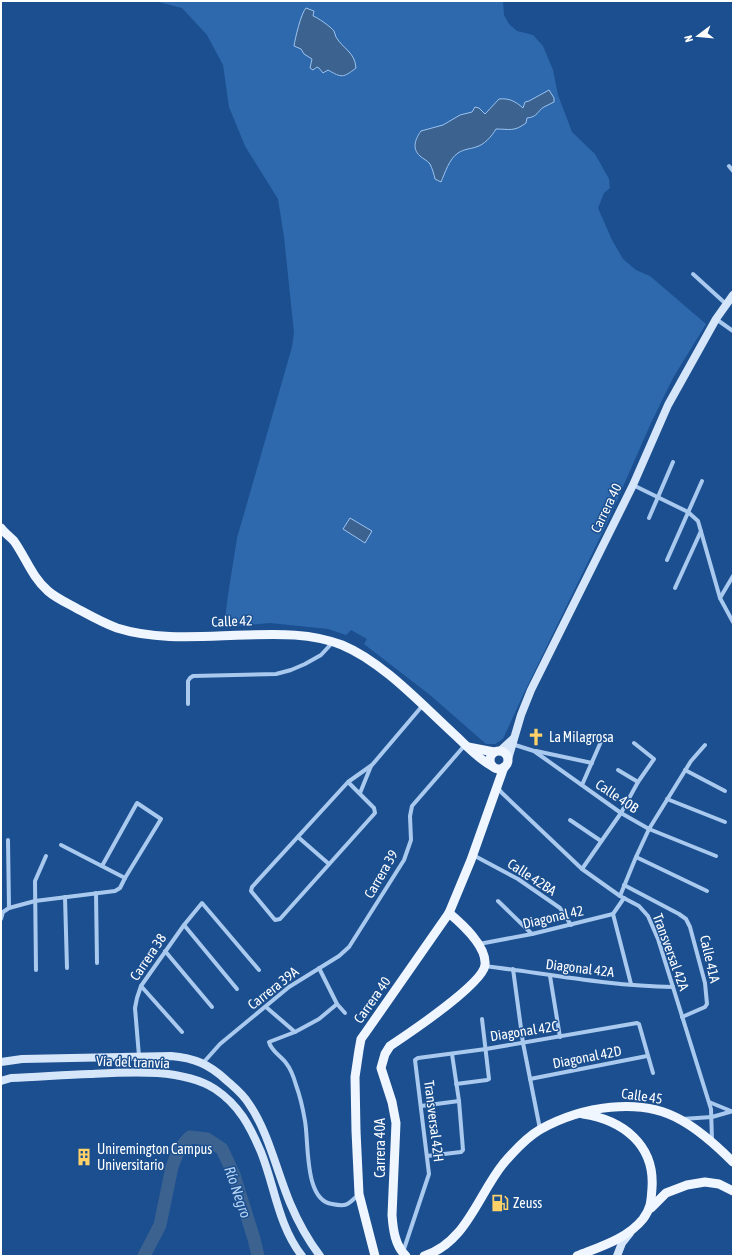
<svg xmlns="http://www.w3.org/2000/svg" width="734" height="1257" font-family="'Asap Condensed',sans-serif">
<rect width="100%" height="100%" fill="#1b4f8f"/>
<polygon fill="#2e69ad" points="155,1 503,1 504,15 509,24 517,31 533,35 543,46 553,70 558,95 572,132 595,154 609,179 610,188 604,193 598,208 612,240 623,259 636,270 650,276 706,324 673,378 651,423 608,521 523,695 503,739 495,744 486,744 430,695 364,644 367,639 351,630 346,635 328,629 270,623 224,627 228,595 237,538 292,347 294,333 284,237 278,199 245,146 229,107 223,65 207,35 182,8"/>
<g fill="#3c6290" stroke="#9cc4f0">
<path d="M306,8L314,11L313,16C317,17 331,27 334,31C335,33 335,35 336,37C343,49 355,52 356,68C343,78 342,78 328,70L323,73L319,68L317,67L313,70L310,68L312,59L304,54L301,49L294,46C295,39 301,13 306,8Z"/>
<path d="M549,90L554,98V102C551,104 547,105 544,107C537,111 538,117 527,118L526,123C514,132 510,129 496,129C492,136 484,145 476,147C470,149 464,149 458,153C449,159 445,173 441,182L435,179C434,174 432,168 430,164C427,160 423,159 420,156C411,148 416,138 421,131L443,125L460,115L472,112L475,107L479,108L485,114L499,99C509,98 515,101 523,108L525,102L529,101Z"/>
<polygon points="350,518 372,531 365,543 343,529"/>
</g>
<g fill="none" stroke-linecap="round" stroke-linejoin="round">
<polyline stroke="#3c6290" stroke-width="13" points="144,1256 160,1225 172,1167 179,1149 190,1137 207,1139 222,1149 234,1175 254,1239 258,1256"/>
<g stroke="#a9c9ee" stroke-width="4">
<polyline points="729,166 733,171"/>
<polyline points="693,274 726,304"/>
<polyline points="716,319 733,331"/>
<polyline points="633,485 688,512 698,521 720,598 733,622"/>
<polyline points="649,518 673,462"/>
<polyline points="667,560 702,481"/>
<polyline points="675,588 701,531"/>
<polyline points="720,598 733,576"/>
<polyline points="188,704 188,681 190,678 193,676 276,674 291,670 305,664 321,655 333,642"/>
<polyline points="512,744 534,751 621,813 649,829 716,856"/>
<polyline points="536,751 592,763"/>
<polyline points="618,770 638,782"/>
<polyline points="685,770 725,791"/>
<polyline points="348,782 374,808 375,813 280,919 275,920 251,891 252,887 348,782 372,765 423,705"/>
<polyline points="582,785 603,737"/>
<polyline points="498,788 502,793 582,869 620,896 639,906 648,916 658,939 711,1109 712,1140"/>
<polyline points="360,793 371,766"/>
<polyline points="667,799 725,822"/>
<polyline points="570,820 601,841"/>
<polyline points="298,837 329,864"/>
<polyline points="8,840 9,908"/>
<polyline points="61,845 125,878"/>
<polyline points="473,855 518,879 560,908 571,925"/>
<polyline points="636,857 707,891"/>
<polyline points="582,869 621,813 638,782 654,759 634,743"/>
<polyline points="624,885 679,914 686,919 690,927 705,983 707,1004 705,1007 682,1017"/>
<polyline points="96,893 97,963"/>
<polyline points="620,896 636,857 649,829 691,761 705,745"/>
<polyline points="65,897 67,968"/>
<polyline points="498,901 532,934"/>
<polyline points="613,914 631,984"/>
<polyline points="1,919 3,912 9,908 35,901 115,891 120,888 125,878 161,819 137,803 102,866"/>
<polyline points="184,925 237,989"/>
<polyline points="479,944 532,934 613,914 624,898"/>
<polyline points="165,951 212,1007"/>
<path d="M485,966C548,974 610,986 673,987"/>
<polyline points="319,968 337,1004 345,1013"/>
<polyline points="513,969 523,1043 540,1129"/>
<polyline points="36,970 35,881 46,856"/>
<polyline points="550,976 560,1037"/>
<polyline points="141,986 182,1032"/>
<path d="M337,1004L319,1019L295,1032L269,1042C271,1051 281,1056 286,1063C291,1069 294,1078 296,1085C300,1096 303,1109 305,1121C309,1143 304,1200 332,1204C346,1207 348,1205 358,1195"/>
<polyline points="266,1007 295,1032"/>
<polyline points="139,1056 135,1008 137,998 141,986 184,925 202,903 259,970"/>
<polyline points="203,1063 220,1044 289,987 339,956 349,947 404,860 411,840 410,816 412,806 465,745"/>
<polyline points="530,1079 647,1056"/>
<polyline points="456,1084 487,1080 489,1079 482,1019"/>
<polyline points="709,1102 731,1111"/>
<polyline points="421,1106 459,1101"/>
<polyline points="682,1119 712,1117 733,1111"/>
<polyline points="427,1156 461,1152 463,1150 459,1101 452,1054"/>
<polyline points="403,1252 429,1174 415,1060 418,1058 486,1049 637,1023 639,1024 653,1073"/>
</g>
<g stroke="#d6e6fa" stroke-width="8">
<polyline points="500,751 513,739"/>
<polyline points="508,759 521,715 531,690 633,485 668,405 716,319 733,295"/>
<path d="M1,1062L22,1059L171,1056C194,1058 209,1064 226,1080C234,1087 243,1094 249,1104C268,1131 277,1172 290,1203C298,1222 308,1240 320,1256"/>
<path d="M1,1081L11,1078C37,1077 63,1075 90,1074C128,1072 182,1068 215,1089C239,1105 250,1126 261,1152C275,1187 278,1225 302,1256"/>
<polyline points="617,1256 622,1243 630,1233"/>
</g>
<g stroke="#f0f6ff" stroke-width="9">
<path d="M1,528C5,533 10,537 14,541C26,558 32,577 48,591C56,598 67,603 76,608C89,615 103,623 117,628C158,641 204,636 246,635C279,634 311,633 342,645C383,662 422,705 455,735C467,746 477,758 492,766"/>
<polyline points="468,747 494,752"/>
<circle cx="499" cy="760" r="9"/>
<polyline points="651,1208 666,1193 687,1185 705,1182 719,1184 733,1191"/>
<polyline points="375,1256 359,1194 356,1131 355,1077 359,1050 361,1039 366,1032 449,913 471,860 504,767"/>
<path d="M406,1256C395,1246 393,1229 392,1215L396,1123L392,1102L381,1068L385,1054L390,1046C408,1034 483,984 485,965C487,946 462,924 449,913"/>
<path d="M424,1256C466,1243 478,1195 503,1164C514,1151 527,1137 541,1129C581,1107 640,1096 681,1120C701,1131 717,1146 733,1162"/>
<path d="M577,1256C599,1247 627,1239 643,1219C651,1208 651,1202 652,1188C655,1145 623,1120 583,1114"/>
</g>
</g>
<defs>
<g id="church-bare" transform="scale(1.38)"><path d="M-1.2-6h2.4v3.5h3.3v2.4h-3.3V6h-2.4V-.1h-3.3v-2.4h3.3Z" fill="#ffd166" stroke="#1b4f8f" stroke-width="2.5" paint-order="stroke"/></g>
<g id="building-bare" transform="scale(1.38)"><path d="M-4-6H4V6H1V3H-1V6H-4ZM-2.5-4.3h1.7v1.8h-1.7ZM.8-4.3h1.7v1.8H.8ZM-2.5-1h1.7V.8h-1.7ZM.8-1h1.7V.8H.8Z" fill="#ffd166" stroke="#1b4f8f" stroke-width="2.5" paint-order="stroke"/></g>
<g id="fuel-bare" transform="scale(1.38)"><path d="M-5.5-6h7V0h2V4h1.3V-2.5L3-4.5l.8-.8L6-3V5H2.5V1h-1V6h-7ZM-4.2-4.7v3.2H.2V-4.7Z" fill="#ffd166" stroke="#1b4f8f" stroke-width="2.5" paint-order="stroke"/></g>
</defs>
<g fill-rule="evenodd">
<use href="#church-bare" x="536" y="737"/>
<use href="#building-bare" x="84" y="1157"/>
<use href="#fuel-bare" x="500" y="1203"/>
</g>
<g text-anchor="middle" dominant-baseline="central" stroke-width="3" stroke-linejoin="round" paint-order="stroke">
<g font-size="14" fill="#fff" stroke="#1b4f8f">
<text transform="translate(606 508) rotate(-64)">Carrera 40</text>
<text transform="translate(232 621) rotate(-2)">Calle 42</text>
<text transform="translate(617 796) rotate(34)">Calle 40B</text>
<text transform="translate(381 874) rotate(-60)">Carrera 39</text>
<text transform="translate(532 877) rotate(33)">Calle 42BA</text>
<text transform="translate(553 917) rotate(-13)">Diagonal 42</text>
<text transform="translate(671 952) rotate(70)">Transversal 42A</text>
<text transform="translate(148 957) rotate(-56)">Carrera 38</text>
<text transform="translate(710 959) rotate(77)">Calle 41A</text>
<text transform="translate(580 968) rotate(7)">Diagonal 42A</text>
<text transform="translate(273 988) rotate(-38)">Carrera 39A</text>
<text transform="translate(372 1000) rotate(-55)">Carrera 40</text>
<text transform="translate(524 1031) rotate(-9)">Diagonal 42C</text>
<text transform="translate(587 1057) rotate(-11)">Diagonal 42D</text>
<text transform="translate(133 1062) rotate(2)">Vía del tranvía</text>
<text transform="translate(642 1096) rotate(8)">Calle 45</text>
<text transform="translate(434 1121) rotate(83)">Transversal 42H</text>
<text transform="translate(380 1148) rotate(-90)">Carrera 40A</text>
</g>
<g font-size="14" fill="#fff" stroke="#1b4f8f" text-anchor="start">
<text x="549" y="737">La Milagrosa</text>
<text x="97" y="1149">Uniremington Campus<tspan x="97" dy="16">Universitario</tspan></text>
<text x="513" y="1203">Zeuss</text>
</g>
<g font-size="15" font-style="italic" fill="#b5d3f5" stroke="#1b4f8f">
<text transform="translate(238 1192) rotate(71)">Río Negro</text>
</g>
</g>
<rect width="734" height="1257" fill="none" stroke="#ffffff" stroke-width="4"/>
<g transform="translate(698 36) rotate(254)" stroke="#1b4f8f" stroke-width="3" paint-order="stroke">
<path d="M0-3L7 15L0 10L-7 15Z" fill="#ffffff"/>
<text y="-6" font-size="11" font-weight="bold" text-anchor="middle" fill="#ffffff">N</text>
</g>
</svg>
